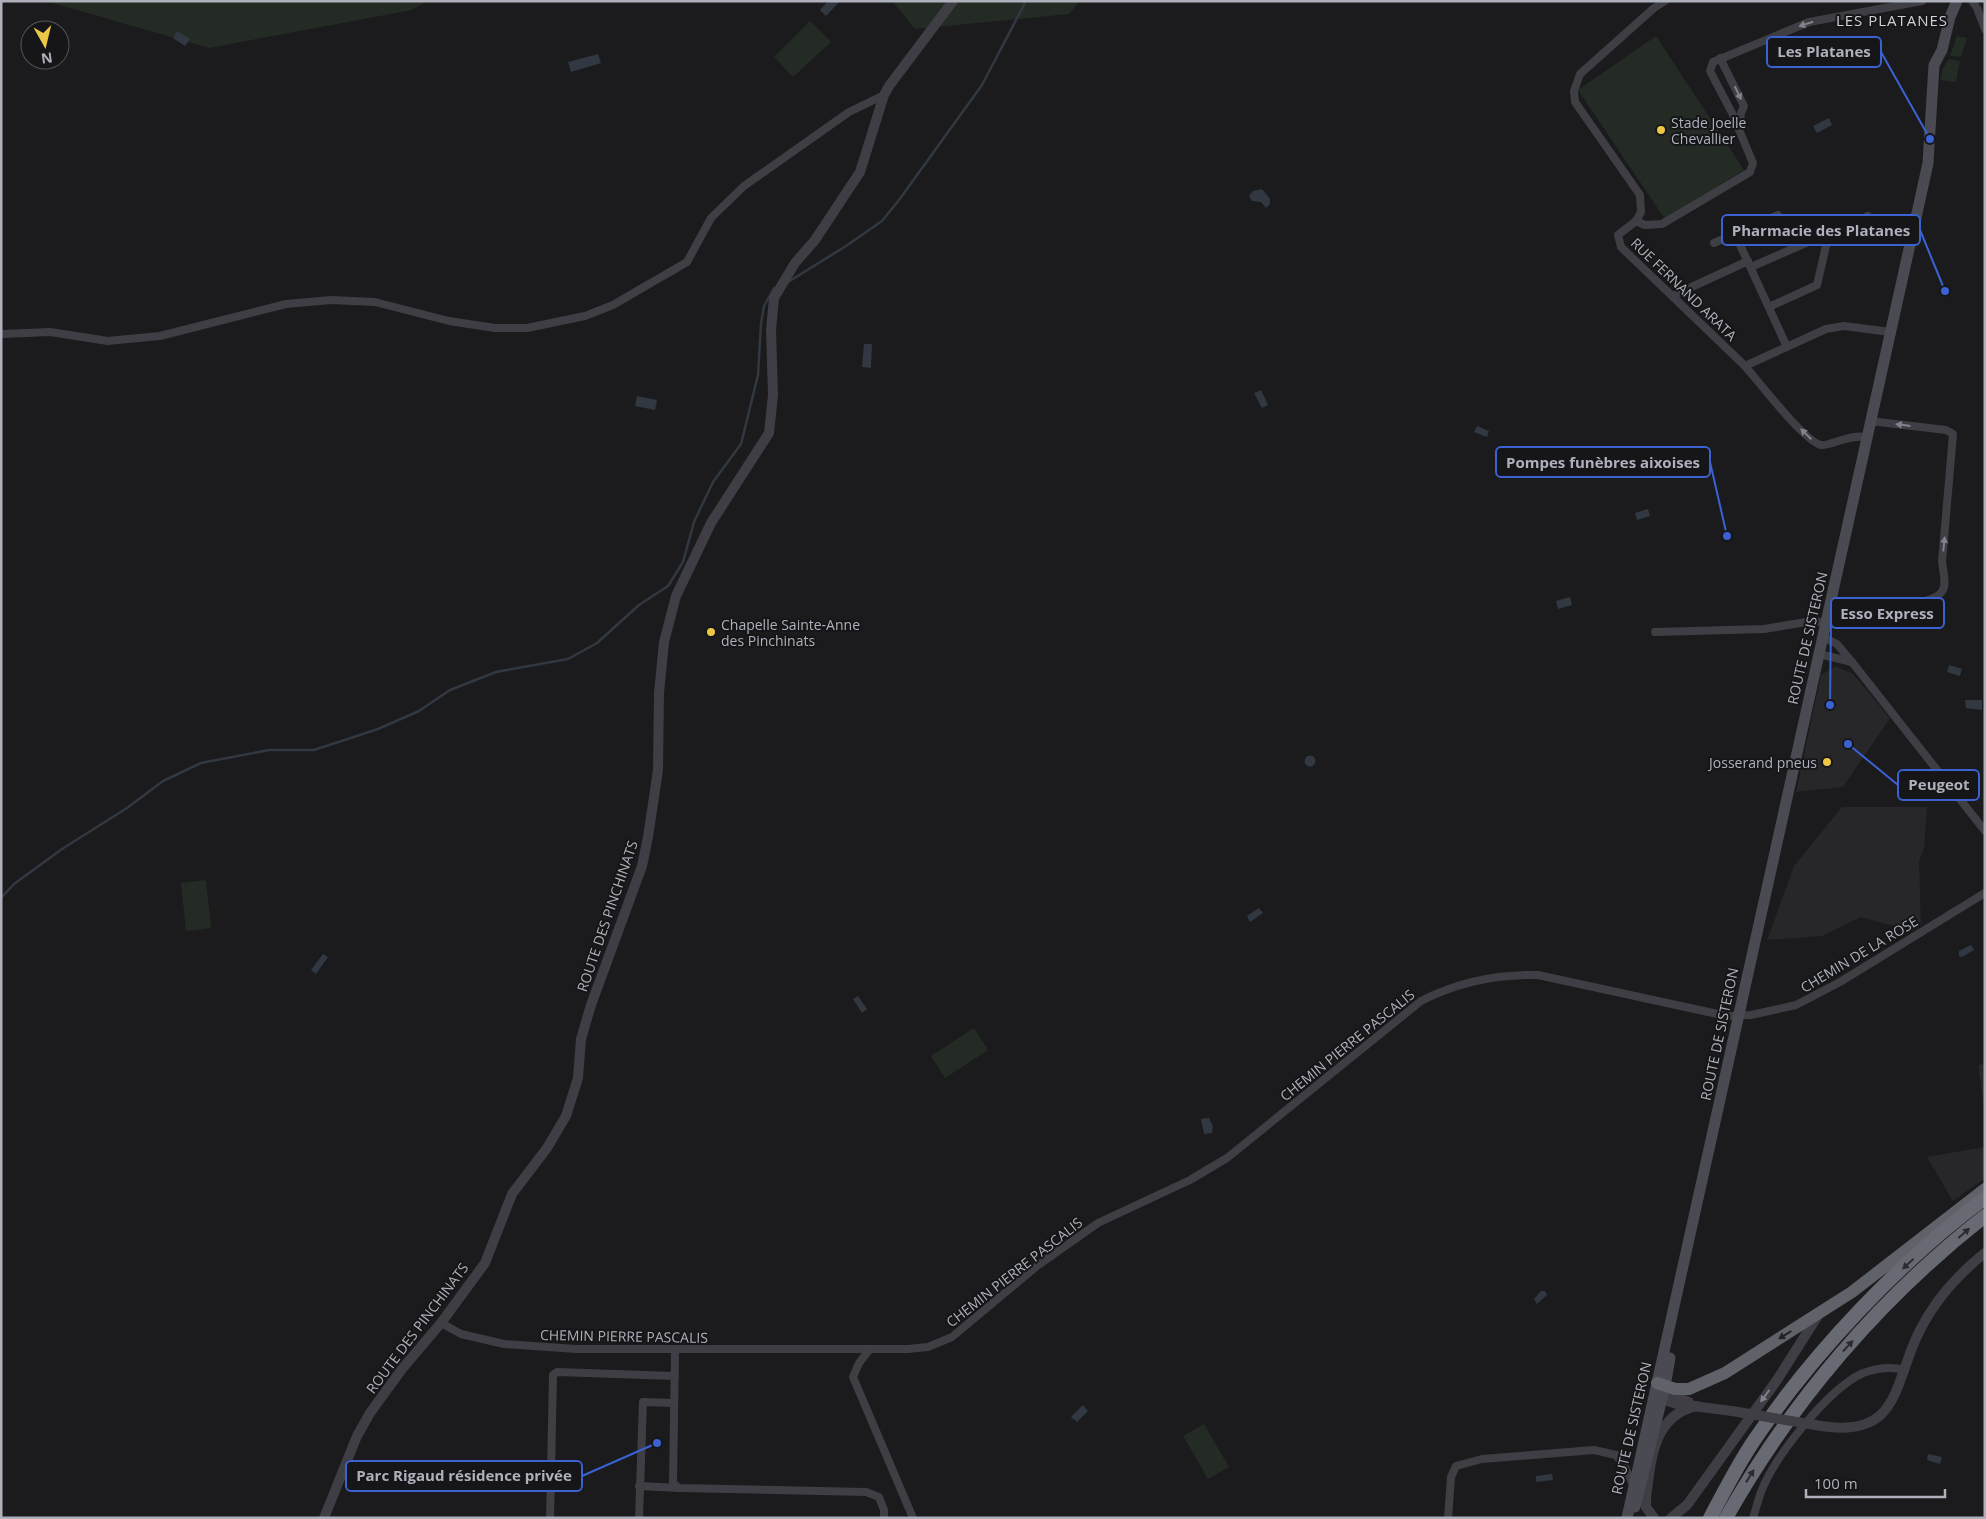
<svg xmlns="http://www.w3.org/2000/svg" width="1986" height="1519" font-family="'Open Sans',sans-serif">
<rect width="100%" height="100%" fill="#1b1b1d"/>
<g fill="#27272a">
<polygon points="1836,666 1853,674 1890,718 1843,787 1796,792 1821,675"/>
<polygon points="1842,807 1927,807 1924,848 1919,861 1921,926 1912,931 1861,917 1822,936 1767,940 1794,866"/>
<polygon points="1985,1064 1985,1112 1978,1065"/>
<polygon points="1985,1147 1985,1178 1953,1201 1927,1157"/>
</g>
<g fill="#232b24">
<polygon points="46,1 427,1 412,10 209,48"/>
<polygon points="892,1 1080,1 1069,14 915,29"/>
<polygon points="810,21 831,42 793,77 774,57"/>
<polygon points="1656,36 1744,170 1665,219 1578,90"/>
<polygon points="1957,36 1967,38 1961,57 1950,56"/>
<polygon points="1949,59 1960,61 1956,82 1940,80 1943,68"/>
<polygon points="206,880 211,928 186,931 181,883"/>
<polygon points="974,1028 988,1050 945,1078 931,1056"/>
<polygon points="1204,1424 1229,1467 1208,1479 1183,1436"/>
</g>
<g fill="#313841">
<polygon points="828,1 840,1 826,16 820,10"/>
<polygon points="177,31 190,39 185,46 173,38"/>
<polygon points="598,54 601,63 571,72 568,62"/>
<polygon points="1829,118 1832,125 1817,133 1813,126"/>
<polygon points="1262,189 1270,199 1270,204 1266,208 1261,202 1252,201 1249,196 1253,191"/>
<polygon points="864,344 872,344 871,368 862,367"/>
<polygon points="1261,390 1268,405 1262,408 1254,393"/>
<polygon points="637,396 657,400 655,410 635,406"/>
<polygon points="1477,426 1489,431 1487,437 1474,432"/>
<polygon points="1648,509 1650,516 1637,520 1635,513"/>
<polygon points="1570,597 1572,605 1558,609 1556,601"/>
<polygon points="1949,665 1962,669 1960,676 1947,672"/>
<polygon points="1965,700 1982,700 1982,710 1966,708"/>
<circle cx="1310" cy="761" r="5.5"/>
<polygon points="1259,908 1263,913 1250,922 1247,916"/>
<polygon points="1971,945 1974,950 1962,957 1959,956 1959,951"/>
<polygon points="323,954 328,957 316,974 311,970"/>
<polygon points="858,996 867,1009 862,1013 853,999"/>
<polygon points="1209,1118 1213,1126 1212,1133 1204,1134 1201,1119"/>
<polygon points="1541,1291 1545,1291 1547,1295 1537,1304 1534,1299"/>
<polygon points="1083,1405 1088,1411 1077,1422 1071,1417"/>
<polygon points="1928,1454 1942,1457 1940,1464 1927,1460"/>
<polygon points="1552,1474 1553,1480 1536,1482 1536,1476"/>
</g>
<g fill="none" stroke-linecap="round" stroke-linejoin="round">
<g stroke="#313841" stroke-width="2.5">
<polyline points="788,282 846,246 882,221 899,200 982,85 1026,1"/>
<polyline points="1,898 14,884 62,849 127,808 163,781 201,763 269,750 314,750 378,729 419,711 450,690 496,672 568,659 597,643 639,605 668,586 683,562 694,522 713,482 741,444 758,375 761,324 764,306 774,288"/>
</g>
<g stroke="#3e3e44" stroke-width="8">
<polyline points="1972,1 1977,8 1985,29"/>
<polyline points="1720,58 1744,106 1741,113 1739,129"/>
<polyline points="1636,221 1641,212 1640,195 1575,102 1574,91 1580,74 1654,8 1665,1"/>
<polyline points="1735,234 1787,347"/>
<polyline points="1714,243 1778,215"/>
<polyline points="1751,267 1868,216"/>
<polyline points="1672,296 1748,261"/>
<polyline points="1769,307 1817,285 1829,233"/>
<polyline points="1890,332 1844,326 1826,329 1745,366 1621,247 1618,235 1636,221 1645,225 1662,224 1750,172 1753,163 1732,113 1710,71 1713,62 1809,22 1922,1"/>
<polyline points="1,334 50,332 108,341 128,339 160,336 286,304 331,300 375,302 449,321 495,328 527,328 585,316 613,305 687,262 711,218 744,186 849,112 884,95"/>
<path d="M1745,366C1759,382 1804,441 1821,445C1830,447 1847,434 1866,437"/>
<path d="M1827,617L1925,601C1950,594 1945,584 1942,562L1953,434L1946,430L1870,421"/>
<polyline points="1655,632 1764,629 1812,621 1826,623"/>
<polyline points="1823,637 1837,644 1852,662 1985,831"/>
<polyline points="1819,654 1852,662"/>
<path d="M441,1323L461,1334L504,1344L576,1349H908L928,1347L952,1337L1037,1266L1098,1223L1190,1180L1227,1158L1421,1001C1458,982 1496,974 1538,975L1713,1013L1726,1016L1751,1015L1796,1005L1840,982L1985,893"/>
<polyline points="870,1349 859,1363 853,1377 913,1518"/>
<polyline points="675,1351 673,1483 679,1488 866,1492 879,1497 884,1510 884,1518"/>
<polyline points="639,1486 679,1488"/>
<polyline points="550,1518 553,1375 557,1372 675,1376"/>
<polyline points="639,1518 643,1402 674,1403"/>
<polyline points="1448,1518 1451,1477 1456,1466 1482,1459 1594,1450 1616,1455 1625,1467 1633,1485"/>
<path d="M1753,1518C1756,1509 1758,1500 1761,1492C1775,1456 1828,1389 1863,1373C1877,1368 1890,1366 1905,1370"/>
</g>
<g stroke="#3e3e44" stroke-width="10">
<polyline points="1659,1389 1689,1402"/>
<polyline points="1654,1397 1677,1404 1732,1411"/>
<path d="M1821,1426C1900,1438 1893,1385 1919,1332C1935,1300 1957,1275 1985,1253"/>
<polyline points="324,1518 357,1436 370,1413 402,1369 441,1323 485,1263 512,1194 547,1148 566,1116 578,1078 581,1039 591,1005 642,866 648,837 658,770 659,693 664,642 676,596 711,523 769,433 773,395 771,330 774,298 795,263 815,240 860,172 884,95 889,86 953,1"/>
<path d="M1654,1518L1646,1507V1498C1651,1460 1653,1415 1697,1406"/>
<polyline points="1671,1518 1687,1505 1777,1380 1817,1317"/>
</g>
<g stroke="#4a4b52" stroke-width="11">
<polyline points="1635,1507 1665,1386 1670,1358"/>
<polyline points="1627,1518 1921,195 1928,163 1934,65 1942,50 1950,17 1957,1"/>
</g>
<polyline stroke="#60626a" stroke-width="12" points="1657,1383 1675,1389 1689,1389 1725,1373 1852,1292 1985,1189"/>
<g stroke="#686a73" stroke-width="14">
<path d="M1710,1518C1724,1492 1737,1466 1753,1442C1812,1354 1900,1261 1985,1198"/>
<path d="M1726,1518C1791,1402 1880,1298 1985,1216"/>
</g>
<polyline stroke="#3e3e44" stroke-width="10" points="1732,1411 1821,1426"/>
</g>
<defs><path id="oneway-solid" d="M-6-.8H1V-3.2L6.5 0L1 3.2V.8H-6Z" transform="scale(1.25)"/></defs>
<g fill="#81838c">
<use href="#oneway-solid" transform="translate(1806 24) rotate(162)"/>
<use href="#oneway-solid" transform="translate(1738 93) rotate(64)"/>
<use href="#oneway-solid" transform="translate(1903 425) rotate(-173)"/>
<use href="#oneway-solid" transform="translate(1806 434) rotate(-136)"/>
<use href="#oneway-solid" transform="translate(1944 544) rotate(-84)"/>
<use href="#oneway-solid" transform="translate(1765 1396) rotate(126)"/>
</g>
<g fill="#2a2b2f">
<use href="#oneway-solid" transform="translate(1964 1233) rotate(-41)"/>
<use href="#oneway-solid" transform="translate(1908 1264) rotate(137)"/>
<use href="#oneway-solid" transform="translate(1848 1346) rotate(-47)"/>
<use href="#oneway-solid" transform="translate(1750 1476) rotate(-58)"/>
</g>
<use fill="#212124" href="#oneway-solid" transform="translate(1785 1335) rotate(148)"/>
<g fill="#ecc644" stroke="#161618" stroke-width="2">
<circle cx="1661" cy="130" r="5"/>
<circle cx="711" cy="632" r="5"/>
<circle cx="1827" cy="762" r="5"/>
</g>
<g text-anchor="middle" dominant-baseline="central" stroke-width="4" stroke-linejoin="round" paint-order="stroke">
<g font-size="14" fill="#aeb1bc" stroke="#161618" text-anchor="start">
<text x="1671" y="122">Stade Joelle<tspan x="1671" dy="16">Chevallier</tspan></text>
<text x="721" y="624">Chapelle Sainte-Anne<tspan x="721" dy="16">des Pinchinats</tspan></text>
<text x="1817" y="762" text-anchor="end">Josserand pneus</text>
</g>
<g font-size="14" fill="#aeb1bc" stroke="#161618">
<text transform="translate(1684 289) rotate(44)">RUE FERNAND ARATA</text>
<text transform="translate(1807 638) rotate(-77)">ROUTE DE SISTERON</text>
<text transform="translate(607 916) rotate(-71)">ROUTE DES PINCHINATS</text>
<text transform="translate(1859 954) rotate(-31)">CHEMIN DE LA ROSE</text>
<text transform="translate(1719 1034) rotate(-78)">ROUTE DE SISTERON</text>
<text transform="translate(1347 1045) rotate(-39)">CHEMIN PIERRE PASCALIS</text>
<text transform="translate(1014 1272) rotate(-38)">CHEMIN PIERRE PASCALIS</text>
<text transform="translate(417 1328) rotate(-53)">ROUTE DES PINCHINATS</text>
<text transform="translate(624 1336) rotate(1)">CHEMIN PIERRE PASCALIS</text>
<text transform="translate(1631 1428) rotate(-77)">ROUTE DE SISTERON</text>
</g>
<g font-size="15" letter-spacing="1" fill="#cfd0d8" stroke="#161618">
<text x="1892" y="20">LES PLATANES</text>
</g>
</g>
<path fill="none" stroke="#3a62d2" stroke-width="2" d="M1930 139L1881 52M1945 291L1920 230M1727 536L1710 462M1830 705L1831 613M1848 744L1898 785M657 1443L582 1476"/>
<g fill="#3a62d2" stroke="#161618" stroke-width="2">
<circle cx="1930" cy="139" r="5"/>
<circle cx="1945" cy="291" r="5"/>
<circle cx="1727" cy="536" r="5"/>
<circle cx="1830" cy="705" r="5"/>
<circle cx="1848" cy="744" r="5"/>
<circle cx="657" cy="1443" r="5"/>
</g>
<g fill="#161618" stroke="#3a62d2" stroke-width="2">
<rect x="1767" y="37" width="114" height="30" rx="5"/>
<rect x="1722" y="215" width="198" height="30" rx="5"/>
<rect x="1496" y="447" width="214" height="30" rx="5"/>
<rect x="1831" y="598" width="113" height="30" rx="5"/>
<rect x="1898" y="770" width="81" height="30" rx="5"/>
<rect x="346" y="1461" width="236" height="30" rx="5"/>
</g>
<g font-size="15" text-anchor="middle" font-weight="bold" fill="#aeb1bc">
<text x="1824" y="57">Les Platanes</text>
<text x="1821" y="236">Pharmacie des Platanes</text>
<text x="1603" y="468">Pompes funèbres aixoises</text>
<text x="1887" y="619">Esso Express</text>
<text x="1939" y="790">Peugeot</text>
<text x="464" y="1481">Parc Rigaud résidence privée</text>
</g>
<rect width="1986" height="1519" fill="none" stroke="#aeb1bc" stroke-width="5"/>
<g transform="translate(45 45) rotate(172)"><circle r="24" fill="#161618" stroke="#53545a"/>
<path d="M0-4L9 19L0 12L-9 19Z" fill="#ecc644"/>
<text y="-8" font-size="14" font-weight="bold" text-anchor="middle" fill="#aeb1bc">N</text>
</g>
<path d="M1806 1489v8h139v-8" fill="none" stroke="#aeb1bc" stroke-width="2.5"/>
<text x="1814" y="1489" font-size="15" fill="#aeb1bc" stroke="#161618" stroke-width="4" paint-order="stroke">100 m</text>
</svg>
